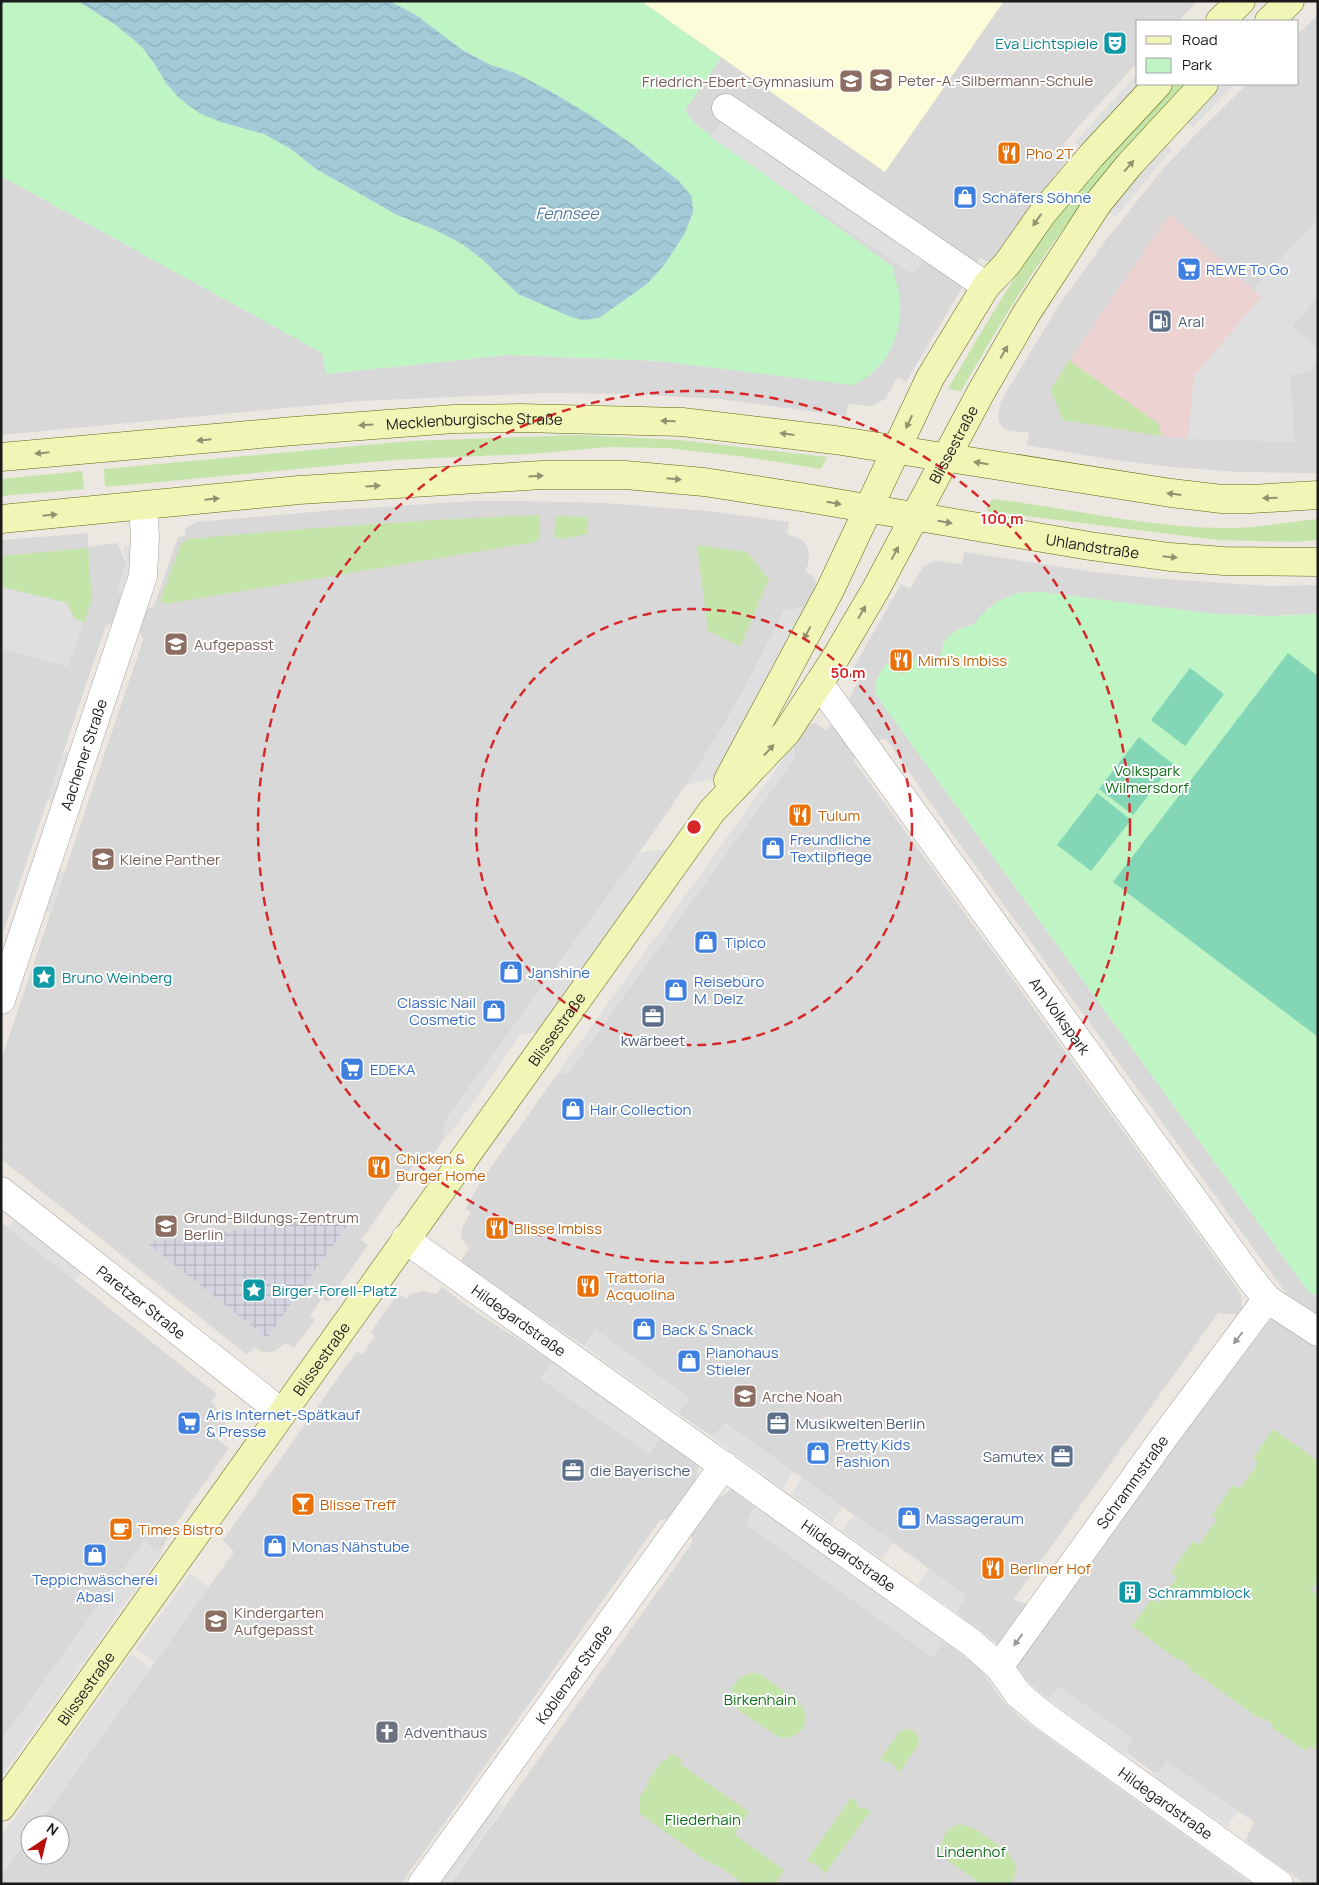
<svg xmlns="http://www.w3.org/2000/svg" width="1319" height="1885" font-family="Manrope,sans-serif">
<defs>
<pattern id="plaza-grid" width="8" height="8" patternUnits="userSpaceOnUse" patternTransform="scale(1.25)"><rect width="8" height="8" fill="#d5d5e1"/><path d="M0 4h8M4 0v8" fill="none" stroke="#b6b6c0"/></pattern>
<pattern id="water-waves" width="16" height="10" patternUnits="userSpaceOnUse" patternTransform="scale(1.25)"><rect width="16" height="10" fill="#a3cbd7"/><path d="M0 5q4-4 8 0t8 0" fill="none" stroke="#8caeb8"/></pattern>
</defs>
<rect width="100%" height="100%" fill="#ece8e1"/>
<g fill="#d9d8d8">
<polygon points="641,1 1198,1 1178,21 1138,21 1138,62 1077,128 1063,145 1071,153 1070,156 1025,214 994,262 988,262 980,258 906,382 898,377 886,398 875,405 868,406 848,404 846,416 720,399 627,394 546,393 361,401 1,435 1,176 323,353 326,374 507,355 660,361 694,365 894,273 893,267 695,124 685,110 721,58"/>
<polygon points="1318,15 1318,473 1240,472 1171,467 1107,459 1027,445 1029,433 1006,430 1003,428 999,422 998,414 1001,401 1059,305 1106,240 1161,171 1197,133 1247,84 1298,84 1298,34"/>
<polygon points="472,501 519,501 604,503 708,511 789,522 787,534 802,540 806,544 809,552 808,565 805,571 812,575 816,582 813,605 784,611 745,688 712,746 656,829 447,1118 444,1126 444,1139 430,1159 422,1154 361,1240 368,1245 328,1302 322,1298 310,1316 315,1320 294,1348 286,1343 275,1351 269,1352 263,1352 254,1347 247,1355 1,1159 1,1152 4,1149 1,1147 1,1060 143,640 138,628 145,610 154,606 178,537 186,536 185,529 196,522 335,510"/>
<polygon points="88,533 88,547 117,543 120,548 126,564 118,591 122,603 116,621 106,626 102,637 1,939 1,540"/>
<polygon points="964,552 1094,572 1151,578 1267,586 1318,585 1318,614 1270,616 1215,614 1041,592 1018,593 988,608 975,624 959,629 943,643 942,652 936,660 927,662 903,675 876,695 1308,1291 1318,1297 1318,1316 1288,1296 953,835 886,739 877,740 848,701 860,678 851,672 901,584 910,589 922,568 929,563 937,561 962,564"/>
<polygon points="813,723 816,723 826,730 830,726 835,727 855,752 854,761 1235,1285 1241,1295 1242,1306 1240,1315 1218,1313 1013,1600 1032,1605 1016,1629 998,1644 958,1614 958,1609 966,1596 905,1551 725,1423 713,1437 680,1415 680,1411 689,1399 596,1330 585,1345 581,1344 467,1267 461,1260 469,1249 461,1237 462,1228 471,1212 465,1209 481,1181 558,1073 569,1073 794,744 808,725"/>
<polygon points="1,1222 217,1394 211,1402 224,1417 226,1427 218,1440 229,1448 171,1531 161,1550 157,1551 144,1542 1,1741"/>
<polygon points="442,1287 467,1306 551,1361 551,1364 541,1378 649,1454 659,1440 662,1439 699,1465 694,1487 672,1518 660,1520 401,1884 1,1884 1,1876 30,1836 30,1855 60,1855 60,1825 38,1825 234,1552 223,1540 357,1351 362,1355 375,1336 371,1332 398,1293 406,1299 411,1294 423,1291 436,1294"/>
<polygon points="1272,1320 1276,1321 1318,1348 1318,1884 1305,1884 1247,1842 1246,1839 1254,1822 1167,1762 1159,1773 1154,1773 1127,1753 1127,1748 1133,1739 1058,1686 1051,1697 1048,1698 1045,1697 1028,1681 1016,1665 1040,1622 1051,1620 1263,1323"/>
<polygon points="732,1489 755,1507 746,1523 932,1657 941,1645 947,1643 980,1669 1003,1701 1022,1719 1252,1884 450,1884 692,1543 691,1532 714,1501"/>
</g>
<polygon fill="#ecd2d0" points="1170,214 1261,297 1195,376 1188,439 1161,436 1158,424 1071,362 1070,359"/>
<polygon fill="#fcfcd9" points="641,1 1004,1 885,172"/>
<g fill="#c5e4a9">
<path d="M1172,84H1189C1156,121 1119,158 1088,197C1039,257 1000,324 961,391L948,389C974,344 1000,299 1029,256C1072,194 1121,138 1172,84Z"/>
<polygon points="1070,359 1071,362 1159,424 1161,436 1062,420 1051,389"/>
<polygon points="578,435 680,440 827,457 821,469 746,457 666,448 610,447 529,454 394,460 105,487 104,469 409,441"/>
<polygon points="82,471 84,489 1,496 1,479"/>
<path d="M992,499C1070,508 1148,528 1227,528C1257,528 1287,522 1318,519V540L1296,542L1218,540L986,511Z"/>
<path d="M540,515V537L536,542L165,604L160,601L180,546L184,541L190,539C307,528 423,520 540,515Z"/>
<polygon points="556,516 588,517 588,534 561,539 554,536"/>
<polygon points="697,545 747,552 769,579 740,647 708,631"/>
<polygon points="88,548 92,599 84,623 74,618 67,603 1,587 1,556"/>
<polygon points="1273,1429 1318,1461 1318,1580 1311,1590 1318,1595 1318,1752 1310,1746 1306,1751 1272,1728 1273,1725 1262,1717 1260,1719 1187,1667 1188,1665 1178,1658 1176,1659 1132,1626 1152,1599 1158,1603 1177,1577 1171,1572 1193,1541 1199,1545 1217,1519 1212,1515 1233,1485 1240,1489 1258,1463 1253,1458"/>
<polygon points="749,1673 760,1674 799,1702 804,1710 806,1719 803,1728 796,1735 787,1738 778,1737 734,1707 731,1696 733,1686 740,1678"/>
<polygon points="907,1729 914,1731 919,1737 918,1745 899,1773 892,1763 880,1760 899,1732"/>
<polygon points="671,1753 682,1760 680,1764 749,1812 734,1834 784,1870 775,1884 744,1884 720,1867 708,1862 640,1814 639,1798 649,1783 647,1782 663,1760 666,1761"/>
<path d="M852,1797L859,1808L871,1810L824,1875C821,1866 815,1862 806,1861Z"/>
<path d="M959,1824C973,1826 980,1833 991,1840C1006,1851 1027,1865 1009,1884H981L944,1858L941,1848L943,1837L949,1829Z"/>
</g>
<g fill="#bff5c4">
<path d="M1,1H78L117,26L141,46L154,63L166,83L179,98L221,122L264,134L291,149L316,169L397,215L433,229L462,244L482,259L518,294L571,317L583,320L599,318L647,284L665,264L685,233L693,212L679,181L629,142L550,91L513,72L491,65L464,51L416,15L389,1H641L721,58L685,110L695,124L893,267C895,279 900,293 900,306C900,341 885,370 853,385L660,361L507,355L326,374L322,353L1,176Z"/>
<polygon points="1041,592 1215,614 1270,616 1318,614 1318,1297 1308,1291 876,695 875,683 886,663 903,675 916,657 927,662 936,660 942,652 943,643 949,636 959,629 975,624 980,616 998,601 1018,593"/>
</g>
<g fill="#83d7b7">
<polygon points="1288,653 1318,676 1318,1037 1113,882"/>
<polygon points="1190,668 1224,694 1185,746 1151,720"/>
<polygon points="1139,737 1173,764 1133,815 1099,789"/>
<polygon points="1097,793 1131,820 1091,871 1057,845"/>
</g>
<g fill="#dfdfdf">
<polygon points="1138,73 1138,84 1141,84 1083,149 1075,142"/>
<polygon points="1220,84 1235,84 1192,128 1184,120"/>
<polygon points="721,121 924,259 913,275 710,137"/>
<polygon points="1164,142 1172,150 1115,217 1106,210"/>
<polygon points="1318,219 1318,297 1293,326 1318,349 1318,360 1310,372 1290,375 1295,442 1188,439 1194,376 1261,297 1253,289"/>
<polygon points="133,545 133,570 122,603 118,591 126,565 123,546"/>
<polygon points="1,587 67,603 74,618 84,623 68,667 1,648"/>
<polygon points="813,605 744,730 714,778 685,786 729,717 784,611"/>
<polygon points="794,744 795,758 569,1073 558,1073"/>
<polygon points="63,752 72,754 56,803 47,800"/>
<polygon points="668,849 537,1032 520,1035 458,1124 444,1139 444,1127 447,1118 638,853"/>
<polygon points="55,869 65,872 51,913 42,910"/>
<polygon points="14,1220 82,1272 75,1281 8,1227"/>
<polygon points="596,1330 690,1398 680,1411 680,1415 581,1344 586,1345"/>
<polygon points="551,1361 662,1439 659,1440 648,1454 541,1377 551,1364"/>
<polygon points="724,1423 793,1472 782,1488 711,1437 714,1436"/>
<polygon points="802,1478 843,1507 832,1523 791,1494"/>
<polygon points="753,1504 947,1643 941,1645 932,1657 745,1524 755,1510"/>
<polygon points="854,1515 893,1543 882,1559 842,1531"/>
<polygon points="144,1541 157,1551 163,1551 1,1777 1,1741"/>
<polygon points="929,1569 967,1596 958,1609 958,1614 918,1585"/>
<polygon points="190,1574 209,1587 155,1663 136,1649"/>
<polygon points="131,1654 151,1668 38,1825 30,1825 30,1836 1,1876 1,1837"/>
<polygon points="1058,1686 1133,1739 1127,1748 1127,1756 1045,1697 1048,1698 1051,1697"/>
<polygon points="1167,1761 1238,1811 1227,1827 1153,1775 1154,1773 1159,1772"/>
<polygon points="497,1801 504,1806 449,1884 438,1884"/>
</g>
<polygon fill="url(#plaza-grid)" points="356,1213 267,1338 147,1243"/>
<polygon fill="url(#water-waves)" points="78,1 389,1 416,15 464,51 491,65 513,72 550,91 590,115 629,142 679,181 692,197 693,212 685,233 665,264 647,284 599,318 583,320 571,317 518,294 482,259 462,244 433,229 397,215 316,169 291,149 264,134 221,122 199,113 179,98 166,83 154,63 141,46 117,26"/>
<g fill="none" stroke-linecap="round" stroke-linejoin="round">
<g stroke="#a2a2a2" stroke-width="29">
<g id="street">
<polyline points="726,108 986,286"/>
<path id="s1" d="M819,683L1251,1279L1267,1299L1318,1332"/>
<path id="s2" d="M1,1000L143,576L145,537L143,506"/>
<path id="s3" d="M1,1191L282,1413"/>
<path id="s4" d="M405,1239L972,1643L999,1667L1018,1694L1043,1715L1279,1884"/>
<path id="s5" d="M999,1667L1167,1433L1267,1299"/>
<path id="s6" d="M422,1884L724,1465"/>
</g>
</g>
<g stroke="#5e690b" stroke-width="29">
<g id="secondary">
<polyline points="1220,21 1241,1"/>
<polyline points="1269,21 1290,1"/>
<path id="s7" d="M1,457L294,431L454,419L520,418L682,422L835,440L1171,493L1222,499H1251L1318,495"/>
<path id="s8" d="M1,519L299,490L542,475H625L704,482L801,497L1090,546L1170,557L1224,561L1318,562"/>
<polyline points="728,780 830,590 930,378 986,286 1007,264 1042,214 1091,156 1158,84"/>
<path id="s9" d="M1,1807L712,811L786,733L833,662L876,589L980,394L1026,314L1098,203L1129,165L1204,84"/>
</g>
</g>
<use href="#street" stroke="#fff" stroke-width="28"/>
<use href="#secondary" stroke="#f1f5b6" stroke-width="28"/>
</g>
<defs><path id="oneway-solid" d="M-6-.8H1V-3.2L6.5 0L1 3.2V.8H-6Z" transform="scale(1.25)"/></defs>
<g fill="#919370">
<use href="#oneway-solid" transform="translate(1129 166) rotate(-49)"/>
<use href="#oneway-solid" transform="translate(1037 220) rotate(125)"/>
<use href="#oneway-solid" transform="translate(1004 352) rotate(-60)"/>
<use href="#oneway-solid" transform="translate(668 421) rotate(-179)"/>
<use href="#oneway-solid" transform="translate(909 422) rotate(115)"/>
<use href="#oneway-solid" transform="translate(366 425) rotate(176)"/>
<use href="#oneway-solid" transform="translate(787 434) rotate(-173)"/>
<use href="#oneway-solid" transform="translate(204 440) rotate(174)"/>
<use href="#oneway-solid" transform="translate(42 453) rotate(174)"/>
<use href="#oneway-solid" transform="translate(981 463) rotate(-171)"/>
<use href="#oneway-solid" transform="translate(536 476) rotate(-3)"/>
<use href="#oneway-solid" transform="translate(674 479) rotate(5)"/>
<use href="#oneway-solid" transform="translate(373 486) rotate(-3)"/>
<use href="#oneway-solid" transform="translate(1174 494) rotate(-173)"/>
<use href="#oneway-solid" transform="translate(1270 498) rotate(178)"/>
<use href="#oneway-solid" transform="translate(212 499) rotate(-6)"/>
<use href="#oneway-solid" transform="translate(834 503) rotate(10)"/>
<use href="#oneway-solid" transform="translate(50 515) rotate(-6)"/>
<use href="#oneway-solid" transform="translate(945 522) rotate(10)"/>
<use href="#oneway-solid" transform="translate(895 553) rotate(-62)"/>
<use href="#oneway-solid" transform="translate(1170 557) rotate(6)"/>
<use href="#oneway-solid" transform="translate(862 612) rotate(-60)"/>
<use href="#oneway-solid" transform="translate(807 633) rotate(118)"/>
<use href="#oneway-solid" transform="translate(769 750) rotate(-47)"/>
</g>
<g fill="#989898">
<use href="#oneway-solid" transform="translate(1238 1338) rotate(127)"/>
<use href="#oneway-solid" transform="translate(1018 1640) rotate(126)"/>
</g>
<g fill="none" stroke="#d62828" stroke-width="2.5" stroke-dasharray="9 6">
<circle cx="694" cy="827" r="218"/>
<circle cx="694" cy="827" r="436"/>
</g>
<defs>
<g id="theatre-square" transform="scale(1.25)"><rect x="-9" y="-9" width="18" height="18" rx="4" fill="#0f9aa8" stroke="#fff"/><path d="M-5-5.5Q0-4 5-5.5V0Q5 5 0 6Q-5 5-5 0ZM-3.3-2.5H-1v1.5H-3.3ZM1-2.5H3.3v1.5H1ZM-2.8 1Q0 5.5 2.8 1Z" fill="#fff"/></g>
<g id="university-square" transform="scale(1.25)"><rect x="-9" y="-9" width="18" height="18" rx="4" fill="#8d6e63" stroke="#fff"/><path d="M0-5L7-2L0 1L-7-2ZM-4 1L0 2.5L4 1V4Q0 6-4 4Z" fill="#fff"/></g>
<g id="school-square" transform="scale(1.25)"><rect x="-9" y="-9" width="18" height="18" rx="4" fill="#8d6e63" stroke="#fff"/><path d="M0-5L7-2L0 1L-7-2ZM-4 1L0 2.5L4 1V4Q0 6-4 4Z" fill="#fff"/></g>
<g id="restaurant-square" transform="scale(1.25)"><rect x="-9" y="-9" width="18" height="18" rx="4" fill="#e8710a" stroke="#fff"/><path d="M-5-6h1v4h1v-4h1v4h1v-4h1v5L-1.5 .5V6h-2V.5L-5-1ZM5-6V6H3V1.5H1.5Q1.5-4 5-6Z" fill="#fff"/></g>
<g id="shop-square" transform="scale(1.25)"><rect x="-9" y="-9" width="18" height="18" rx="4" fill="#3f7fe0" stroke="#fff"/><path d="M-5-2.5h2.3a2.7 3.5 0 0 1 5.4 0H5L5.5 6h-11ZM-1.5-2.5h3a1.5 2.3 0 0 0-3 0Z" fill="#fff"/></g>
<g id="supermarket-square" transform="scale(1.25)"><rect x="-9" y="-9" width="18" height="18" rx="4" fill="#3f7fe0" stroke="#fff"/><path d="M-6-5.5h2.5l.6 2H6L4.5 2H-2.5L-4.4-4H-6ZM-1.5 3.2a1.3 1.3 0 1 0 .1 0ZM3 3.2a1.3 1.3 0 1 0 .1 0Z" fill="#fff"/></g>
<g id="fuel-square" transform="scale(1.25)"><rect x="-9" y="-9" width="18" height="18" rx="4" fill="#5c6f8a" stroke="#fff"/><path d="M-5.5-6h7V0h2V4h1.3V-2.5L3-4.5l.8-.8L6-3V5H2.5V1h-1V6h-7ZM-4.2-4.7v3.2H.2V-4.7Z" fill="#fff"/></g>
<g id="sight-square" transform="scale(1.25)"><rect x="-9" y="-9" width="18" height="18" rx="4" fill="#0f9aa8" stroke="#fff"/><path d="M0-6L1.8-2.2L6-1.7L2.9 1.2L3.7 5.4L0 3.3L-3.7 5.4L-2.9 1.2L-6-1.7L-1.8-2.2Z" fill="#fff"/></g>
<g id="office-square" transform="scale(1.25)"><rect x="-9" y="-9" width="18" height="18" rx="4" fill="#5c6f8a" stroke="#fff"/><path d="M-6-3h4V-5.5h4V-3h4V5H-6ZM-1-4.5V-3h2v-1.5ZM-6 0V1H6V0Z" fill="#fff"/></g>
<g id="bar-square" transform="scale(1.25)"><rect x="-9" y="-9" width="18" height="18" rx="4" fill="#e8710a" stroke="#fff"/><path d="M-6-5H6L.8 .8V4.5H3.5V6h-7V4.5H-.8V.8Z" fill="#fff"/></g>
<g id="cafe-square" transform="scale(1.25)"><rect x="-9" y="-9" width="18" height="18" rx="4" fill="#e8710a" stroke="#fff"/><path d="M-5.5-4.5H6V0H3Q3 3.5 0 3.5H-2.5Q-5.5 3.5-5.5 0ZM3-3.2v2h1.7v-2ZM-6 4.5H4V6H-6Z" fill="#fff"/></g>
<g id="building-square" transform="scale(1.25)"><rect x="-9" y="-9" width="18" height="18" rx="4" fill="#0f9aa8" stroke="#fff"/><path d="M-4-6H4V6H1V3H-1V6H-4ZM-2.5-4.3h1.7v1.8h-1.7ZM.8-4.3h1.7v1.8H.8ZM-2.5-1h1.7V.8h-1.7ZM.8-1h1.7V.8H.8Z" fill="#fff"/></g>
<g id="church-square" transform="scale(1.25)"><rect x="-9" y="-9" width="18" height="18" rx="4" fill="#6b7280" stroke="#fff"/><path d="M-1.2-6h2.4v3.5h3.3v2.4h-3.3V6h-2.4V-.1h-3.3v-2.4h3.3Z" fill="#fff"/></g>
</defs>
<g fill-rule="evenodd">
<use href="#theatre-square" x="1115" y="43"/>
<use href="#university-square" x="881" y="80"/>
<use href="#school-square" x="851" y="81"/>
<use href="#restaurant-square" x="1009" y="153"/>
<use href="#shop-square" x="965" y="197"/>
<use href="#supermarket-square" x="1189" y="269"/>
<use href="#fuel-square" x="1160" y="321"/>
<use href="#school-square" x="176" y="644"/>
<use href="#restaurant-square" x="901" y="660"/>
<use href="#restaurant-square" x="800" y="815"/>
<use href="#shop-square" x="773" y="848"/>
<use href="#school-square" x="103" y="859"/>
<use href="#shop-square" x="706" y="942"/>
<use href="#shop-square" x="511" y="972"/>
<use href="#sight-square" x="44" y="977"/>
<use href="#shop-square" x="676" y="990"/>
<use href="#shop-square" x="494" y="1011"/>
<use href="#office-square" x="653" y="1016"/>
<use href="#supermarket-square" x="352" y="1069"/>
<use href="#shop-square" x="573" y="1109"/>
<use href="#restaurant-square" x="379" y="1167"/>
<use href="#school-square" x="166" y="1226"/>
<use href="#restaurant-square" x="497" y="1228"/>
<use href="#restaurant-square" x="588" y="1286"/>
<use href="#sight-square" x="254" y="1290"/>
<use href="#shop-square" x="644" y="1329"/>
<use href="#shop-square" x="689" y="1361"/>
<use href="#school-square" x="745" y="1396"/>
<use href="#supermarket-square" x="189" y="1423"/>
<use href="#office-square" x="778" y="1423"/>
<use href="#shop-square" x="818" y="1453"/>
<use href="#office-square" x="1062" y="1456"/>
<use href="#office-square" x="573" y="1470"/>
<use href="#bar-square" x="303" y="1504"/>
<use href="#shop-square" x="909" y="1518"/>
<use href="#cafe-square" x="121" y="1529"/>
<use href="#shop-square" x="275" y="1546"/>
<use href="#shop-square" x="95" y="1555"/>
<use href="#restaurant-square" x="993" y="1568"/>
<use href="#building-square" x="1130" y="1592"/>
<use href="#school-square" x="216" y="1621"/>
<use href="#church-square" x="387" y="1732"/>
</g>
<g text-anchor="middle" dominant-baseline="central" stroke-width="4" stroke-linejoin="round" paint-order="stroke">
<g font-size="15" fill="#0d838f" stroke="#fff" text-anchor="start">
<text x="1098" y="43" text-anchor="end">Eva Lichtspiele</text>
<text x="62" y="977">Bruno Weinberg</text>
<text x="272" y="1290">Birger-Forell-Platz</text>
<text x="1148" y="1592">Schrammblock</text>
</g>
<g font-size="15" fill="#785e54" stroke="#fff" text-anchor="start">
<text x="898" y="80">Peter-A.-Silbermann-Schule</text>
<text x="834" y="81" text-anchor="end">Friedrich-Ebert-Gymnasium</text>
<text x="194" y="644">Aufgepasst</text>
<text x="120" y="859">Kleine Panther</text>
<text x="184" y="1217">Grund-Bildungs-Zentrum<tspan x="184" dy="17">Berlin</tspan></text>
<text x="762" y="1396">Arche Noah</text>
<text x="234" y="1612">Kindergarten<tspan x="234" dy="17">Aufgepasst</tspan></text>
</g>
<g font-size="15" fill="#c56008" stroke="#fff" text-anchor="start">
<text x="1026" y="153">Pho 2T</text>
<text x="918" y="660">Mimi's Imbiss</text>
<text x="818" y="815">Tulum</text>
<text x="396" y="1158">Chicken &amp;<tspan x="396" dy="17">Burger Home</tspan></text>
<text x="514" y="1228">Blisse Imbiss</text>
<text x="606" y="1277">Trattoria<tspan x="606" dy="17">Acquolina</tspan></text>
<text x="320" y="1504">Blisse Treff</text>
<text x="138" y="1529">Times Bistro</text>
<text x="1010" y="1568">Berliner Hof</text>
</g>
<g font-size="15" fill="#366cbe" stroke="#fff" text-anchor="start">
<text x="982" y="197">Schäfers Söhne</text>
<text x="1206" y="269">REWE To Go</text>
<text x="790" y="839">Freundliche<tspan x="790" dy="17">Textilpflege</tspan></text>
<text x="724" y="942">Tipico</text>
<text x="528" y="972">Janshine</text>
<text x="694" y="981">Reisebüro<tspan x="694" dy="17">M. Delz</tspan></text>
<text x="476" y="1002" text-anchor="end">Classic Nail<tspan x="476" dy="17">Cosmetic</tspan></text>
<text x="370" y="1069">EDEKA</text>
<text x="590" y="1109">Hair Collection</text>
<text x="662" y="1329">Back &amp; Snack</text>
<text x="706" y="1352">Pianohaus<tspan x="706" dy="17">Stieler</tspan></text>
<text x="206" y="1414">Aris Internet-Spätkauf<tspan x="206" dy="17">&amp; Presse</tspan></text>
<text x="836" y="1444">Pretty Kids<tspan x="836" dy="17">Fashion</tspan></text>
<text x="926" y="1518">Massageraum</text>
<text x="292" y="1546">Monas Nähstube</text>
<text x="95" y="1579" text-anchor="middle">Teppichwäscherei<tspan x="95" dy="17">Abasi</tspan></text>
</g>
<g font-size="15" fill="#4e5e75" stroke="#fff" text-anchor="start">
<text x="1178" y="321">Aral</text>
<text x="653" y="1040" text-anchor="middle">kwärbeet</text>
<text x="796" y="1423">Musikwelten Berlin</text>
<text x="1044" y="1456" text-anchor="end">Samutex</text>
<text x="590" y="1470">die Bayerische</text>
</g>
<g font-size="15" fill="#1b1b1b" stroke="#fff">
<text stroke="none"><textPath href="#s7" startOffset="475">Mecklenburgische Straße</textPath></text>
<text stroke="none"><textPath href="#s9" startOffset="1665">Blissestraße</textPath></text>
<text stroke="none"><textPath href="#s8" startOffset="1099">Uhlandstraße</textPath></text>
<text stroke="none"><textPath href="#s2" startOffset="259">Aachener Straße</textPath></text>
<text stroke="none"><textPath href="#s1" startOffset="411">Am Volkspark</textPath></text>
<text stroke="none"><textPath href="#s9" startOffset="956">Blissestraße</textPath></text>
<text stroke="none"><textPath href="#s3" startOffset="179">Paretzer Straße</textPath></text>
<text stroke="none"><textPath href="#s4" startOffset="140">Hildegardstraße</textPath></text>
<text stroke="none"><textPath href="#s9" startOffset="551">Blissestraße</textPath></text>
<text stroke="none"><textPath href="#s5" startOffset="228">Schrammstraße</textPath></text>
<text stroke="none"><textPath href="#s4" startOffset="545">Hildegardstraße</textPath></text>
<text stroke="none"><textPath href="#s6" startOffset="259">Koblenzer Straße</textPath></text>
<text stroke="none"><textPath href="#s9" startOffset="146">Blissestraße</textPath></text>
<text stroke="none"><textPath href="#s4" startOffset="949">Hildegardstraße</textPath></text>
</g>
<g font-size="15" fill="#12701a" stroke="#fff">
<text x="1147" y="770">Volkspark<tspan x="1147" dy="17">Wilmersdorf</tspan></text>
<text x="760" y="1699">Birkenhain</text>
<text x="703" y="1819">Fliederhain</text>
<text x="971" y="1851">Lindenhof</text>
</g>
<g font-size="15" fill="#5b616d" stroke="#fff" text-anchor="start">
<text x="404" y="1732">Adventhaus</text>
</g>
<g font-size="16" font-style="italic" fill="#4e78a3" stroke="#fff">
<text x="567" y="213">Fennsee</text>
</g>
</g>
<circle cx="694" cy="827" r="8" fill="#d62828" stroke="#fff" stroke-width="2.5"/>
<g font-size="15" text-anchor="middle" font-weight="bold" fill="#d62828" stroke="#fff" stroke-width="4" stroke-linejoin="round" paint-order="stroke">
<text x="1002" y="524">100 m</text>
<text x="848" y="678">50 m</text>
</g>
<rect width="1319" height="1885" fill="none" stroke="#1b1b1b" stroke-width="5"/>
<rect x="1136" y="20" width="162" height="65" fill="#ffffff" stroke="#a4a4a4"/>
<rect x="1146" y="36" width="25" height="8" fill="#f1f5b6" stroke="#a4a4a4"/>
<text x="1182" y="45" font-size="15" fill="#1b1b1b">Road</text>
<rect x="1146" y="58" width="25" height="15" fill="#bff5c4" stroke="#a4a4a4"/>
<text x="1182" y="70" font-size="15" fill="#1b1b1b">Park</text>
<g transform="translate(45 1840) rotate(35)"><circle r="24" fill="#ffffff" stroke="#a4a4a4"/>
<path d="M0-4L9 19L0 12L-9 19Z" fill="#b90e0c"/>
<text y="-8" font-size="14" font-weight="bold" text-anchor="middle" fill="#1b1b1b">N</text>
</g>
</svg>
